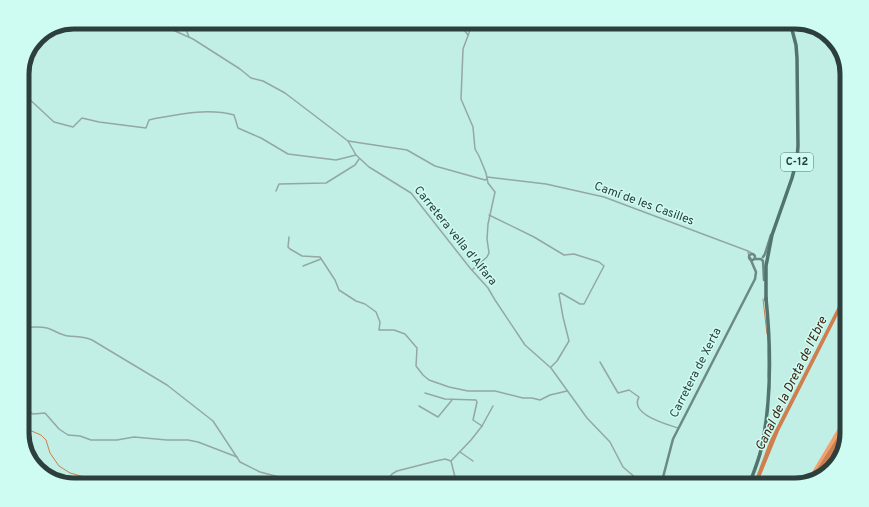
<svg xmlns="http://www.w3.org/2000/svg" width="869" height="507" font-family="Overpass,sans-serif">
<rect width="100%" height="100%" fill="#c1efe6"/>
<polygon fill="#f2a06e" points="847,411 847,422 809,481 806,482 843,420"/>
<g fill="#cf7e4d">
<polygon points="847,289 847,297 779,431 757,485 753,485 770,440"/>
<polygon points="847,422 847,433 840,459 839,460 837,458 821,478 809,481"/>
</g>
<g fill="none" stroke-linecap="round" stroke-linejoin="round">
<g stroke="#cf7e4d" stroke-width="1">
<polyline points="763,299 767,334"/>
<polyline points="768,347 768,377"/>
<polyline points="22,427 41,435 46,440 50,453 59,466 70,473 88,478 96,483"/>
</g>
<g stroke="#94a7a3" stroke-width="1.5">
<polyline points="142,22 166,27 193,39 240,69 251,78 263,81 285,93 348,141 356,155 369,167 411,193 470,268 488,288 495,300 525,345 551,368 587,418 610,442 623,467 644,485"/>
<polyline points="183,22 189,37"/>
<polyline points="458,22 468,35"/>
<polyline points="471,22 469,33 463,49 461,99 473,127 475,149 479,156 486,173 488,183 495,192 488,224 487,239 489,253 487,257 472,270"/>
<polyline points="786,22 790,27"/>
<path d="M22,96L27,97L54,122L73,127L82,118L99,122L146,128L149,120L153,119C180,114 208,108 234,115L238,128L261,138L288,154L336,160L356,155"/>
<polyline points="348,141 407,150 435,166 485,180 487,179"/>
<polyline points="487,177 546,184 604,197 748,251 753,254"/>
<polyline points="276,191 279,184 326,183 355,165 359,159"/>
<polyline points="489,215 534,237 564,255 574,254 599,262 604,266 584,304 580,304 561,293 559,294 563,317 569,341 557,361 551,367"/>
<polyline points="289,237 288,247 290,249 302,256 320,257 335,280 339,290 356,301 365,304 376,312 380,322 379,330 394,330 405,334 417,348 416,366 423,375 429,380 449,387 468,391 495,391 523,398 532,398 540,400 550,395 567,391"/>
<polyline points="748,252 749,256"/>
<polyline points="303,266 321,259"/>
<path d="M22,328C30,327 39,326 47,328C54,330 60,335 68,336C77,337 84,336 92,340L167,385L213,421L240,462L260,472L279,477L299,478L309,484L316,485"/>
<path d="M600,362L618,393L629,390L639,397C629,414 666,424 678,428"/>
<polyline points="425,393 445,399 476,400 477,402 473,420 482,426"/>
<polyline points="419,406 438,417 452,400"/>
<polyline points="22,408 33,414 45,413 59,429 68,435 80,436 91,440 117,440 134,437 167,440 188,440 198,442 237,457"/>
<polyline points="460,452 473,461"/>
<polyline points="383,485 392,474 397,471 436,461 445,459 451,461"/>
<polyline points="457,485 451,461 471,440 482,426 493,406"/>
<polyline points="628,485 633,476"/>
</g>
<g stroke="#6d8984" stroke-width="2.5">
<circle cx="752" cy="257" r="3"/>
<polyline points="763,257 765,254 771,235"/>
<polyline points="755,259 761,259 763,261 764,280"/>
<polyline points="661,485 673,439 755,279 756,272 750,258"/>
</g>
<g stroke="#51746e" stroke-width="3.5">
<polyline points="766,300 766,266 772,235 792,178 797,159 798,146 797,58 796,45 790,22"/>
<path d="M749,485C753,474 758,462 761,450C772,401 771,348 766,298"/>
</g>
</g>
<g text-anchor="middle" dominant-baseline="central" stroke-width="3" stroke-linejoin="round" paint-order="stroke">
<rect fill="#cefcf3" stroke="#5d7873" stroke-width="1" x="781" y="153" width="32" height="18" rx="3"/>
<g font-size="11" font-weight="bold" fill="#2d3f3c">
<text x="797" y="162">C-12</text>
</g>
<g font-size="12" fill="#2d3f3c" stroke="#cefcf3">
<text transform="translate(644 204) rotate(20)">Camí de les Casilles</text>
<text transform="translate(455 236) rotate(51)">Carretera vella d'Alfara</text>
<text transform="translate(696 373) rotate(-63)">Carretera de Xerta</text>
</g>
<g font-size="13" font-style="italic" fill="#43220d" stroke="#cefcf3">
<text transform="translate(792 384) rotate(-64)">Canal de la Dreta de l'Ebre</text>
</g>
</g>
<path d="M0 0H869V507H0ZM74 29H795A45 45 0 0 1 840 74V433A45 45 0 0 1 795 478H74A45 45 0 0 1 29 433V74A45 45 0 0 1 74 29Z" fill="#cefcf3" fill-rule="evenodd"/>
<path fill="none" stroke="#2d3f3c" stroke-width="5" d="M74 29H795A45 45 0 0 1 840 74V433A45 45 0 0 1 795 478H74A45 45 0 0 1 29 433V74A45 45 0 0 1 74 29Z"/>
</svg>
